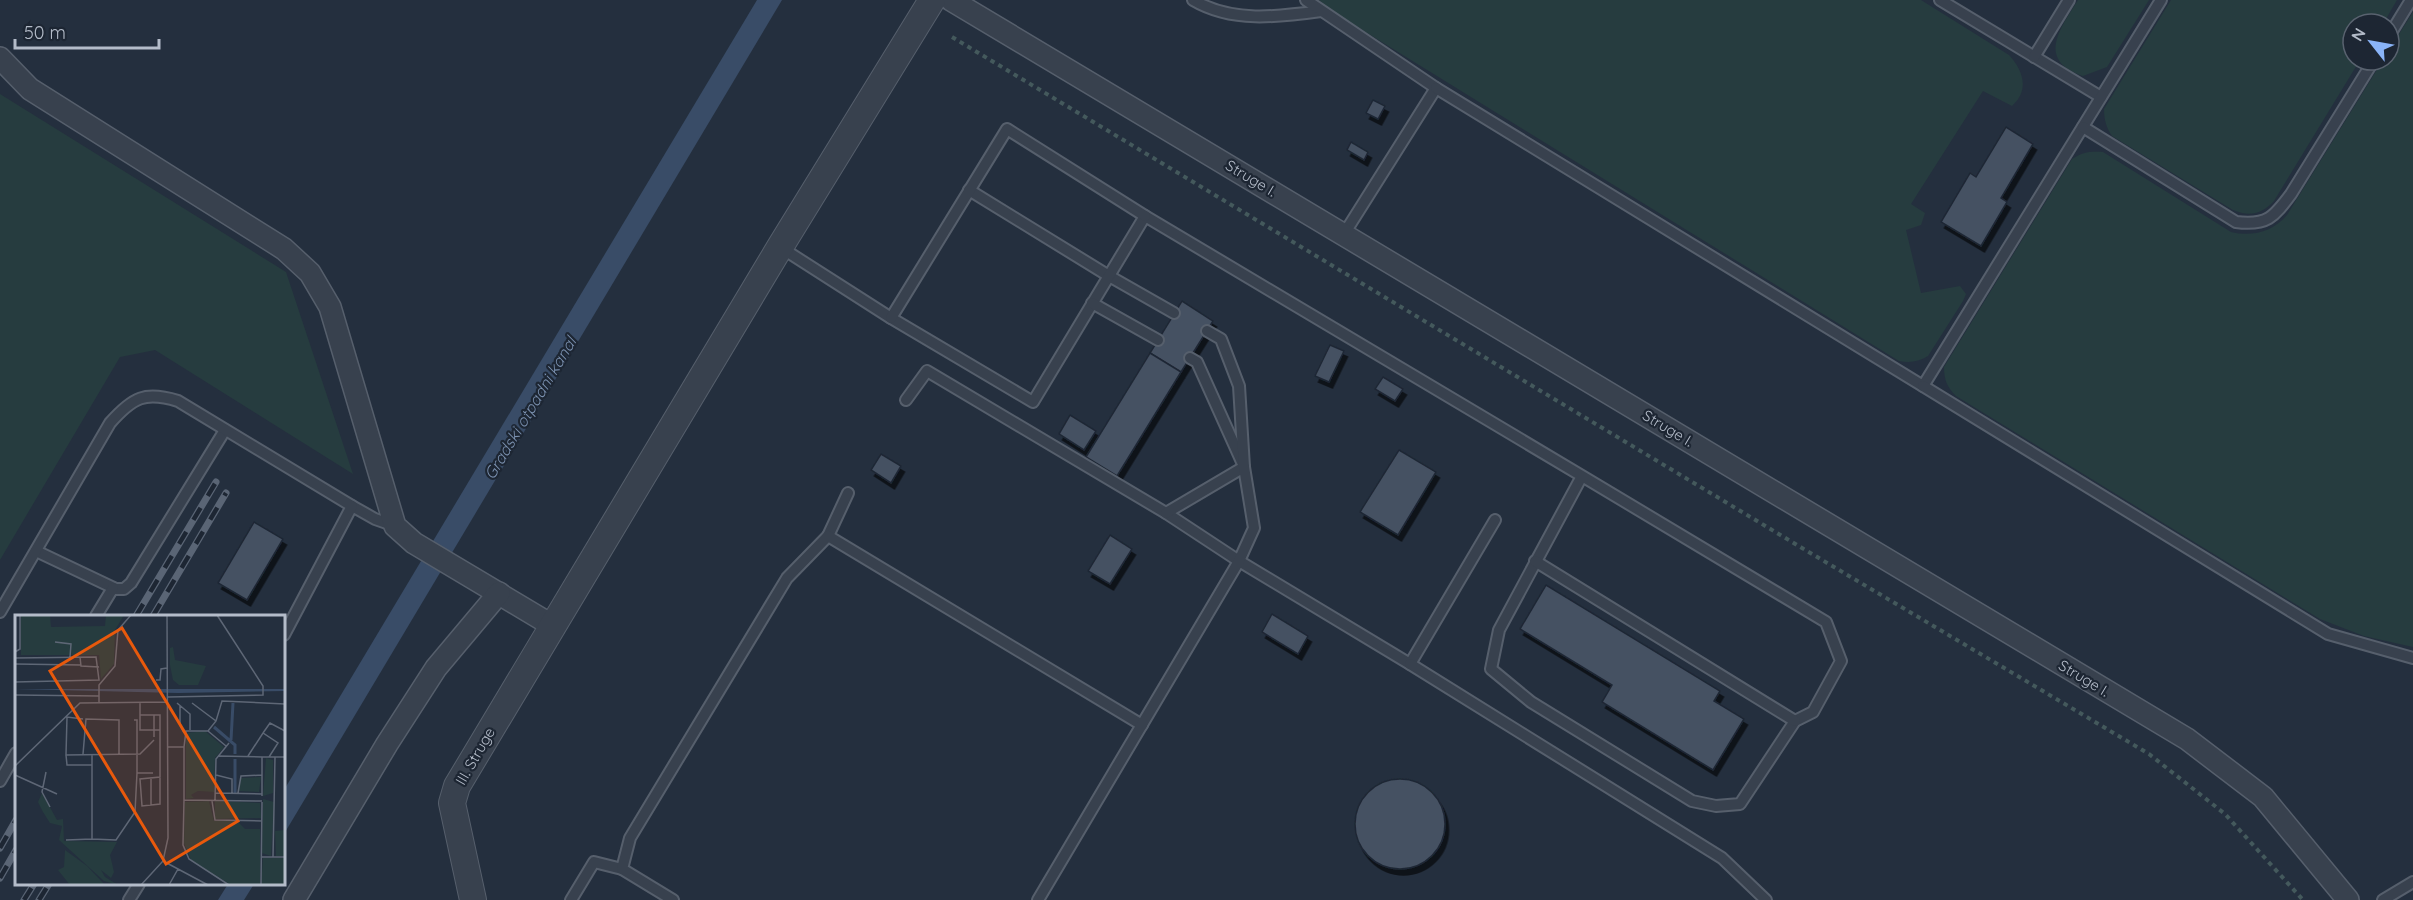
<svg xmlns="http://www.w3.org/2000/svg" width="2413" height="900" font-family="Quicksand,sans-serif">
<defs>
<filter id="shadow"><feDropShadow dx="3.5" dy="6" stdDeviation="0" flood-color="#0009"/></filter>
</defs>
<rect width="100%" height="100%" fill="#242f3e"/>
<g fill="#263c3f">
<path d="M1319,0H1921L2009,55C2023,70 2030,90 2012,106L1983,91L1911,204L1925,213L1921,225L1906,230L1921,293L1960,286L1966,294L1963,301L1928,356C1918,362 1910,363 1899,361L1330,10Z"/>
<path d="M2078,0H2149L2107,67L2083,76C2036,60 2060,29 2078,0Z"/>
<path d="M2171,0H2397L2383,24H2353V60H2360L2274,201C2262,214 2249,217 2233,210L2112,136C2106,127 2104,119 2104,109Z"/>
<path d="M2413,12V647L2364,636L2320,619L1956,396C1947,387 1944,380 1944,367L2072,159C2083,152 2090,151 2103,152L2231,232C2252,237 2273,232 2287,215L2383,60H2389V50Z"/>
<polygon points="0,94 286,272 353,474 155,350 120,357 0,560"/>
</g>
<g fill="#394c67">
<polygon points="757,0 782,0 284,834 284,790"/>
<polygon points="228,884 254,884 244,900 218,900"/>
</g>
<g fill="#455162" stroke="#1f2835" stroke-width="1.5" filter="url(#shadow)">
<polygon points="1373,100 1385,106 1378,119 1366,113"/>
<polygon points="2006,127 2033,144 2001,198 2007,202 1981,246 1941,222 1970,173 1976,177"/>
<polygon points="1351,142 1368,152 1364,160 1347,150"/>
<polygon points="1182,301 1213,321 1181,372 1150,353"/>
<polygon points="1330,345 1344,351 1329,382 1315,376"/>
<polygon points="1150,353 1181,372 1117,476 1086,457"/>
<polygon points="1383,377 1403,389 1395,401 1375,389"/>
<polygon points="1070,415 1096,431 1084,450 1059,434"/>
<polygon points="1399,450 1436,472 1398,535 1360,512"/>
<polygon points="881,454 901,466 891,483 871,470"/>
<polygon points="254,522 283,539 247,600 218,583"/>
<polygon points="1110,535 1132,549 1110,584 1088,571"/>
<polygon points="1546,585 1720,691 1714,701 1744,719 1713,770 1602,702 1612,685 1520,629"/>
<polygon points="1272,614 1308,636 1298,654 1262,632"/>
<circle cx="1400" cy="824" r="45"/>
</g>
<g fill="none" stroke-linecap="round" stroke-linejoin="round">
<g stroke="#565f6c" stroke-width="14">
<g id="service">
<path d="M1193,0C1232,23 1277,17 1321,11"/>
<polyline points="1306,0 1436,88 1344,234"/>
<polyline points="1940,0 2101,97"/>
<polyline points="2389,36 2411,0"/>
<polyline points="2034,57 2069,0"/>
<polyline points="1436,88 1923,386 2161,0"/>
<path d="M2083,127L2236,222C2267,226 2274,217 2291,194L2374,60"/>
<polyline points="969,190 1109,276 1174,313"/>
<polyline points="780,247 891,318 1033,402 1145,216 1582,476 1499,630 1491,669 1531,702 1692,801 1716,806 1740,804 1795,721 1813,712 1841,661 1826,622 1582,476"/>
<polyline points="1092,303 1158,340"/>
<polyline points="891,318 1007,129 1145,216"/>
<polyline points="1190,358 1197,362 1242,462"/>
<polyline points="1923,386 2328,634 2413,658"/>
<polyline points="906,400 927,371 1166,513 1239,561 1410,664 1495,520"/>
<polyline points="352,506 375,519 395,526"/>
<polyline points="1166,513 1244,467"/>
<polyline points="828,536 848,493"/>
<polyline points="36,551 116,589 124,589 131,583 225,430"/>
<polyline points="1535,561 1795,721"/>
<path d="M0,612L110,423C133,397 145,391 178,401L352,506L284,635"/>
<polyline points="96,616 113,588"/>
<polyline points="1410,664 1722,858 1766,900"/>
<polyline points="0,781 16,753"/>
<polyline points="129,900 139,884"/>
<polyline points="571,900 594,862 622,869"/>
<polyline points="673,900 622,869 630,838 787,578 828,536 1142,725"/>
<polyline points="1038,900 1239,561 1254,528 1244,467 1239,386 1221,339 1207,331"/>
<polyline points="2383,900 2413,882"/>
</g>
</g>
<g stroke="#565f6c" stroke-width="24">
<g id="minor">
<polyline points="951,0 2187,739 2263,797 2348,900"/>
<polyline points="0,58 30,89 284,249 310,273 330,307 395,526 414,543 553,626"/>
<polyline points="294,900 387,744 436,668 499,593"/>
</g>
</g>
<g stroke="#565f6c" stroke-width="28">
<polyline id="tertiary" points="473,900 452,803 457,786 780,247 932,0"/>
</g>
<polyline stroke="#44595c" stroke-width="4" stroke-dasharray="4.5 4.5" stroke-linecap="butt" points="952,37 1802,548 2149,754 2225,814 2303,900"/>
<use href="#service" stroke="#38414e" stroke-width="10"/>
<use href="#minor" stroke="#38414e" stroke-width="21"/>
<use href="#tertiary" stroke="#38414e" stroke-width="26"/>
<g stroke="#5a6575" stroke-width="7">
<g id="rail">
<polyline points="136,616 216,482"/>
<polyline points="153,616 226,493"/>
<polyline points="0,848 16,820"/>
<polyline points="0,878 16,850"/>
<polyline points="24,900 34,884"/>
<polyline points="39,900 49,884"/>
</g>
</g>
<use href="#rail" stroke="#1d2633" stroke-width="4.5" stroke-dasharray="14" stroke-linecap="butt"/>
</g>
<g text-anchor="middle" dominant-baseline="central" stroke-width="4.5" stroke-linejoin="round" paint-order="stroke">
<g font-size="15" fill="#b4bcc9" stroke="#1d2633">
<text transform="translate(1251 178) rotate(31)">Struge I.</text>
<text transform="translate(1668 428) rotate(31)">Struge I.</text>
<text transform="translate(2084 678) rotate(31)">Struge I.</text>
<text transform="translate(475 756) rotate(-60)">III. Struge</text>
</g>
<g font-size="16" font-style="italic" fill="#7c92b1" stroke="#1d2633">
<text transform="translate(530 408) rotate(-59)">Gradski otpadni kanal</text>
</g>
</g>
<g transform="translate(15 615)">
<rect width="270" height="270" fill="#242f3e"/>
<path d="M6,0H35L36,12L90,11L91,0H109L100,15L99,49L86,64L84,40H6ZM158,32L160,45L191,51L183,70H164L158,65L155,50V33ZM190,116L209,132L200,143L199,177L183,176L176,180L179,183L171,184V118ZM251,143L258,145V178L248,181ZM246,162L244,177L224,176L226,163ZM27,178L42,205L48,204L49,226L102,227L95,240L99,257L96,263L86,255L90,262L103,270L89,266L44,225L47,211L35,208L28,197L23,187ZM248,184L259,187L256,241L247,238ZM194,186L199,206H222L230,214H245V270H216L176,245L169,228L170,187ZM200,186L245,188L246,203L200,204ZM270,215V241H261L260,216ZM50,235L72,251L90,270H55L43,255L49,252ZM248,243H270V270H246Z" fill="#263c3f"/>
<path d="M0,74H270V76L163,78Z" fill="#394c67"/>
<path fill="none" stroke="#394c67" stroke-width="3" d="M199,112L220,130V139M216,125L218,88M220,178V144"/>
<path fill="none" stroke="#5e6776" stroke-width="1.5" d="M40,27L56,29L55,42M0,37L5,34V0M65,42L66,51L84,52M0,43L81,42L84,65L0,67M0,49L66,50M141,65H145L146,54L152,53M0,80L84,81M153,82L248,80V71L202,0M84,87V70L100,51L103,15L116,0M125,87V115H145V162L125,164L127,191L145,189V162M162,88L175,99V115M177,88L201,106M165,91V110L169,118M125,100H145V115M139,100V122M68,104L52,102L51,140L125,139L139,125M119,105H122V158H138M193,116L211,131M248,118L255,108L270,116M153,132H169L171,116H193L201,106L207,86L270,89M169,132V185L247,186M68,139L71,104L104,105V139M77,139V224L101,225L120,197L122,158M51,140L52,150H77M203,141L247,142V181M233,141L248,118L263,128L254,142M247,142H270M0,151L65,88L153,87M31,157L27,177L35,192M0,160L42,179M201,160L217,164V178M200,178L247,179M223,178L226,161L247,160M169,185L168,230L174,244L214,270M200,185L201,144L214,128M197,186L200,205L247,206M136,191V163M51,225L77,224M246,242H270M258,242L260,142M148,246L193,270M126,270L148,246L153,223L152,0M154,270L163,254M246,270L247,187"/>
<path fill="#e8590c" fill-opacity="0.15" stroke="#e8590c" stroke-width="3" d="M107,13L223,206L151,249L35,56Z"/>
<rect width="270" height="270" fill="none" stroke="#b4bcc9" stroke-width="3"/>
</g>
<g transform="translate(2371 42) rotate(301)"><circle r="28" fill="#1d2633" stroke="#59626f" stroke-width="1.5"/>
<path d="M0-4.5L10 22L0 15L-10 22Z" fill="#8ab4f8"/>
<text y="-9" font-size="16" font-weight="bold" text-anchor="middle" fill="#b4bcc9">N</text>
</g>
<path d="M15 39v9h144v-9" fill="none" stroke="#b4bcc9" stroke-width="3"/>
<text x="24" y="39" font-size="18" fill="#b4bcc9" stroke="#1d2633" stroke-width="4.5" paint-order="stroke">50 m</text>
</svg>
